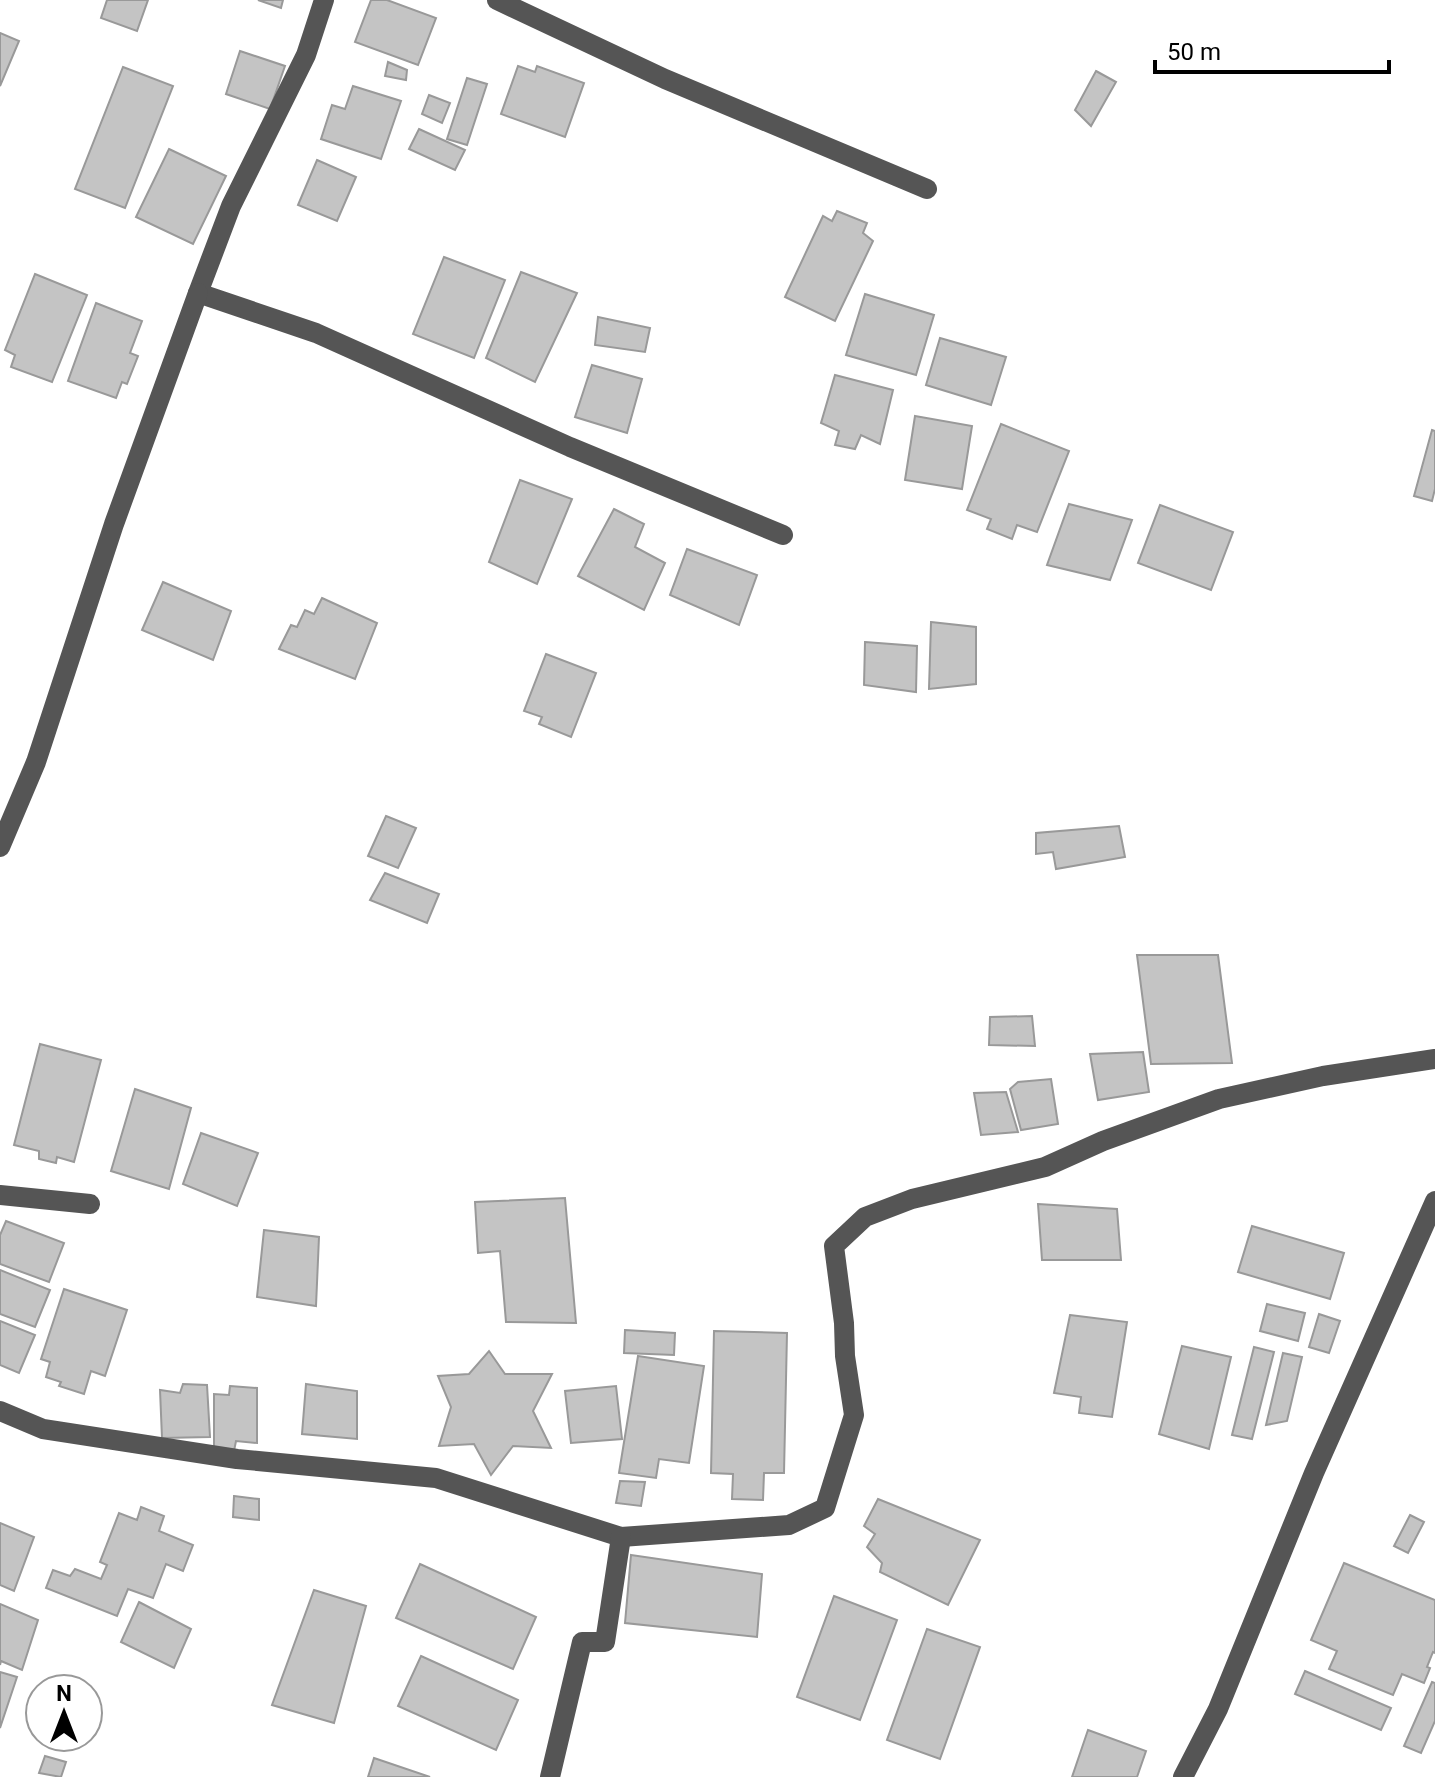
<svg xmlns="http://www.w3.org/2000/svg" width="1435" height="1777" font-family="Roboto,sans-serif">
<rect width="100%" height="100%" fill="#fff"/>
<g fill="#c4c4c4" stroke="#999" stroke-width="2">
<polygon points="107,0 148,0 137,31 101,18"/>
<polygon points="258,0 283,0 281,8"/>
<polygon points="371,0 387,0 436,18 418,65 355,42"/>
<polygon points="0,33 19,41 0,86"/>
<polygon points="240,51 285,66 270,109 226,94"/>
<polygon points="388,62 407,70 406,80 385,76"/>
<polygon points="518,66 535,72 537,66 584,83 565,137 501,114"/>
<polygon points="123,67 173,86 125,208 75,189"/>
<polygon points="1096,71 1116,82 1091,126 1075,110"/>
<polygon points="467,78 487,84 467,145 447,139"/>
<polygon points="353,86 401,101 381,159 321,139 332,105 345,109"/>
<polygon points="429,95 450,103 442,123 422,114"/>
<polygon points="419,129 465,150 455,170 409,149"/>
<polygon points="169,149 226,176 193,244 136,217"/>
<polygon points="317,160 356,177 337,221 298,205"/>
<polygon points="837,211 867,223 863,233 873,241 835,321 785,297 823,216 832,221"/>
<polygon points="444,257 505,280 474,358 413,334"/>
<polygon points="521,272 577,293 535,382 486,358"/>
<polygon points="35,274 87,295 52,382 11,367 15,355 5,350"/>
<polygon points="865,294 934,315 916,375 846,355"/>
<polygon points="96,303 142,321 130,353 138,356 127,384 122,382 116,398 68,381"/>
<polygon points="598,317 650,328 645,352 595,345"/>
<polygon points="940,338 1006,357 991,405 926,385"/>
<polygon points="592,365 642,379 627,433 575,417"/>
<polygon points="835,375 893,390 880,444 861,435 855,449 835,445 839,431 821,423"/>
<polygon points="915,416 972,426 962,489 905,480"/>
<polygon points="1001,424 1069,451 1037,532 1017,525 1012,539 987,529 991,519 967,510"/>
<polygon points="1432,430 1435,431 1435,489 1432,501 1414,496"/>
<polygon points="520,480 572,499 537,584 489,562"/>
<polygon points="1069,504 1132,520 1110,580 1047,565"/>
<polygon points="1160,505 1233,532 1211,590 1138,563"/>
<polygon points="614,509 644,524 635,547 665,563 644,610 578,576"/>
<polygon points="687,549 757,575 739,625 670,595"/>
<polygon points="163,582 231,611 213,660 142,630"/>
<polygon points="322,598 377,623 355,679 279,649 291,625 297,627 305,610 314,614"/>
<polygon points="931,622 976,627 976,684 929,689"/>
<polygon points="865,642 917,646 916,692 864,685"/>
<polygon points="546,654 596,673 571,737 539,724 542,717 524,711"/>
<polygon points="386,816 416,828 398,868 368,856"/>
<polygon points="1119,826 1125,857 1056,869 1053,852 1036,854 1036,833"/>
<polygon points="385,873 439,894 427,923 370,900"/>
<polygon points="1137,955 1218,955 1232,1063 1151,1064"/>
<polygon points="1032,1016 1035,1046 989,1045 990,1017"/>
<polygon points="40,1044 101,1060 74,1162 57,1157 56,1163 39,1159 39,1151 14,1145"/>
<polygon points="1143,1052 1149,1092 1098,1100 1090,1054"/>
<polygon points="1051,1079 1058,1124 1021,1130 1010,1089 1018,1082"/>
<polygon points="135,1089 191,1108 169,1189 111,1171"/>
<polygon points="1006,1092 1018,1132 981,1135 974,1093"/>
<polygon points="201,1133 258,1153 237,1206 183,1184"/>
<polygon points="565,1198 576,1323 506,1322 500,1251 478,1253 475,1202"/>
<polygon points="1038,1204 1117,1209 1121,1260 1042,1260"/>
<polygon points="6,1221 64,1243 49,1282 0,1264 0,1235"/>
<polygon points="1252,1226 1344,1253 1330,1299 1238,1272"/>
<polygon points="264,1230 319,1237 316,1306 257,1297"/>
<polygon points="0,1270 50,1290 35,1327 0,1314"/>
<polygon points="64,1289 127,1310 105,1376 91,1371 84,1394 59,1386 61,1382 46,1377 50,1362 41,1359"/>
<polygon points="1267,1304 1305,1313 1298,1341 1260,1331"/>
<polygon points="1319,1314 1340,1321 1329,1353 1309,1347"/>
<polygon points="1070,1315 1127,1322 1112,1417 1079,1413 1081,1397 1054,1393"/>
<polygon points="0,1321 35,1335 19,1373 0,1365"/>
<polygon points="625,1330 675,1333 674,1355 624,1353"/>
<polygon points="714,1331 787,1333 784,1473 764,1473 763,1500 732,1499 733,1474 711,1473"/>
<polygon points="1182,1346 1231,1357 1209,1449 1159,1434"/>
<polygon points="1254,1347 1274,1352 1252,1439 1232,1435"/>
<polygon points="489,1351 505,1374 552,1374 533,1411 551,1448 513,1446 491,1475 474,1444 439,1446 451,1407 438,1376 469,1374"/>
<polygon points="1283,1353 1302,1357 1287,1421 1266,1425"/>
<polygon points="638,1356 704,1366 689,1463 659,1459 656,1478 619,1473"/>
<polygon points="183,1384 207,1385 210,1437 162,1438 160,1390 180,1393"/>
<polygon points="306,1384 357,1391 357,1439 302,1434"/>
<polygon points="230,1386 257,1388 257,1443 236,1441 234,1451 214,1447 214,1394 229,1395"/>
<polygon points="616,1386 622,1439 571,1443 565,1391"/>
<polygon points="620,1481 645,1482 641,1506 616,1503"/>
<polygon points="234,1496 259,1499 259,1520 233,1517"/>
<polygon points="878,1499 980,1540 948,1605 880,1572 882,1563 867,1547 875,1534 864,1526"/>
<polygon points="141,1507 164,1516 159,1531 193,1545 183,1571 166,1564 153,1598 128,1589 117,1616 46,1588 53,1570 70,1576 75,1569 101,1579 107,1565 100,1562 119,1513 137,1520"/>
<polygon points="1410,1515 1424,1522 1408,1553 1394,1546"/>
<polygon points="0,1523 34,1537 14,1591 0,1585"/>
<polygon points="631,1555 762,1574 757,1637 625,1623"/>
<polygon points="1344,1563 1435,1600 1435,1653 1433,1652 1427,1667 1430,1668 1424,1683 1402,1674 1393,1695 1329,1669 1337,1651 1311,1640"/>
<polygon points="420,1564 536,1617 513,1669 396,1618"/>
<polygon points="314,1590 366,1606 334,1723 272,1705"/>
<polygon points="834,1596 897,1620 860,1720 797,1697"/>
<polygon points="139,1602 191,1629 174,1668 121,1642"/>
<polygon points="0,1604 38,1620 22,1670 1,1661 0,1665"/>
<polygon points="927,1629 980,1647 940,1759 887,1740"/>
<polygon points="421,1656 518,1700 496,1750 398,1706"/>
<polygon points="1305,1671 1391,1708 1381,1730 1295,1694"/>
<polygon points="0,1672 17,1677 0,1728"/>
<polygon points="1432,1682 1435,1683 1435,1721 1421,1753 1404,1746"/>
<polygon points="1088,1730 1146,1751 1137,1777 1072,1777"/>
<polygon points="45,1756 66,1762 61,1777 39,1773"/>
<polygon points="374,1758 430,1777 368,1777"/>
</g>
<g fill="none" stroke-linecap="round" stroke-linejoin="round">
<g stroke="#555" stroke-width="20">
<polyline points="324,0 306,55 231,206 198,293 316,333 570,447 783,535"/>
<polyline points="497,0 665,79 927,189"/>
<polyline points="0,847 36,762 114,524 198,293"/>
<polyline points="0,1195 90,1204"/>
<polyline points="0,1411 43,1429 237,1459 436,1478 621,1537 789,1525 825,1508 854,1415 845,1356 844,1323 834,1246 865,1217 912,1199 1045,1167 1103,1141 1219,1099 1323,1076 1435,1059"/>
<polyline points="550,1777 582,1642 605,1642 621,1537"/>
<polyline points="1183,1777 1218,1709 1314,1473 1435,1201"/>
</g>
</g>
<g transform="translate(64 1713)"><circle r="38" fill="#ffffff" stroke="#999999" stroke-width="2"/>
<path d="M0-6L14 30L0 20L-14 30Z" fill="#000000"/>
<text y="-12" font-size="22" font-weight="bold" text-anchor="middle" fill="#000000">N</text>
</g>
<path d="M1155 60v12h234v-12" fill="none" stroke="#000000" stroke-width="4"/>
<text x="1167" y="60" font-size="24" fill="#000000" stroke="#ffffff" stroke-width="6" paint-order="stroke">50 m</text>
</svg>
